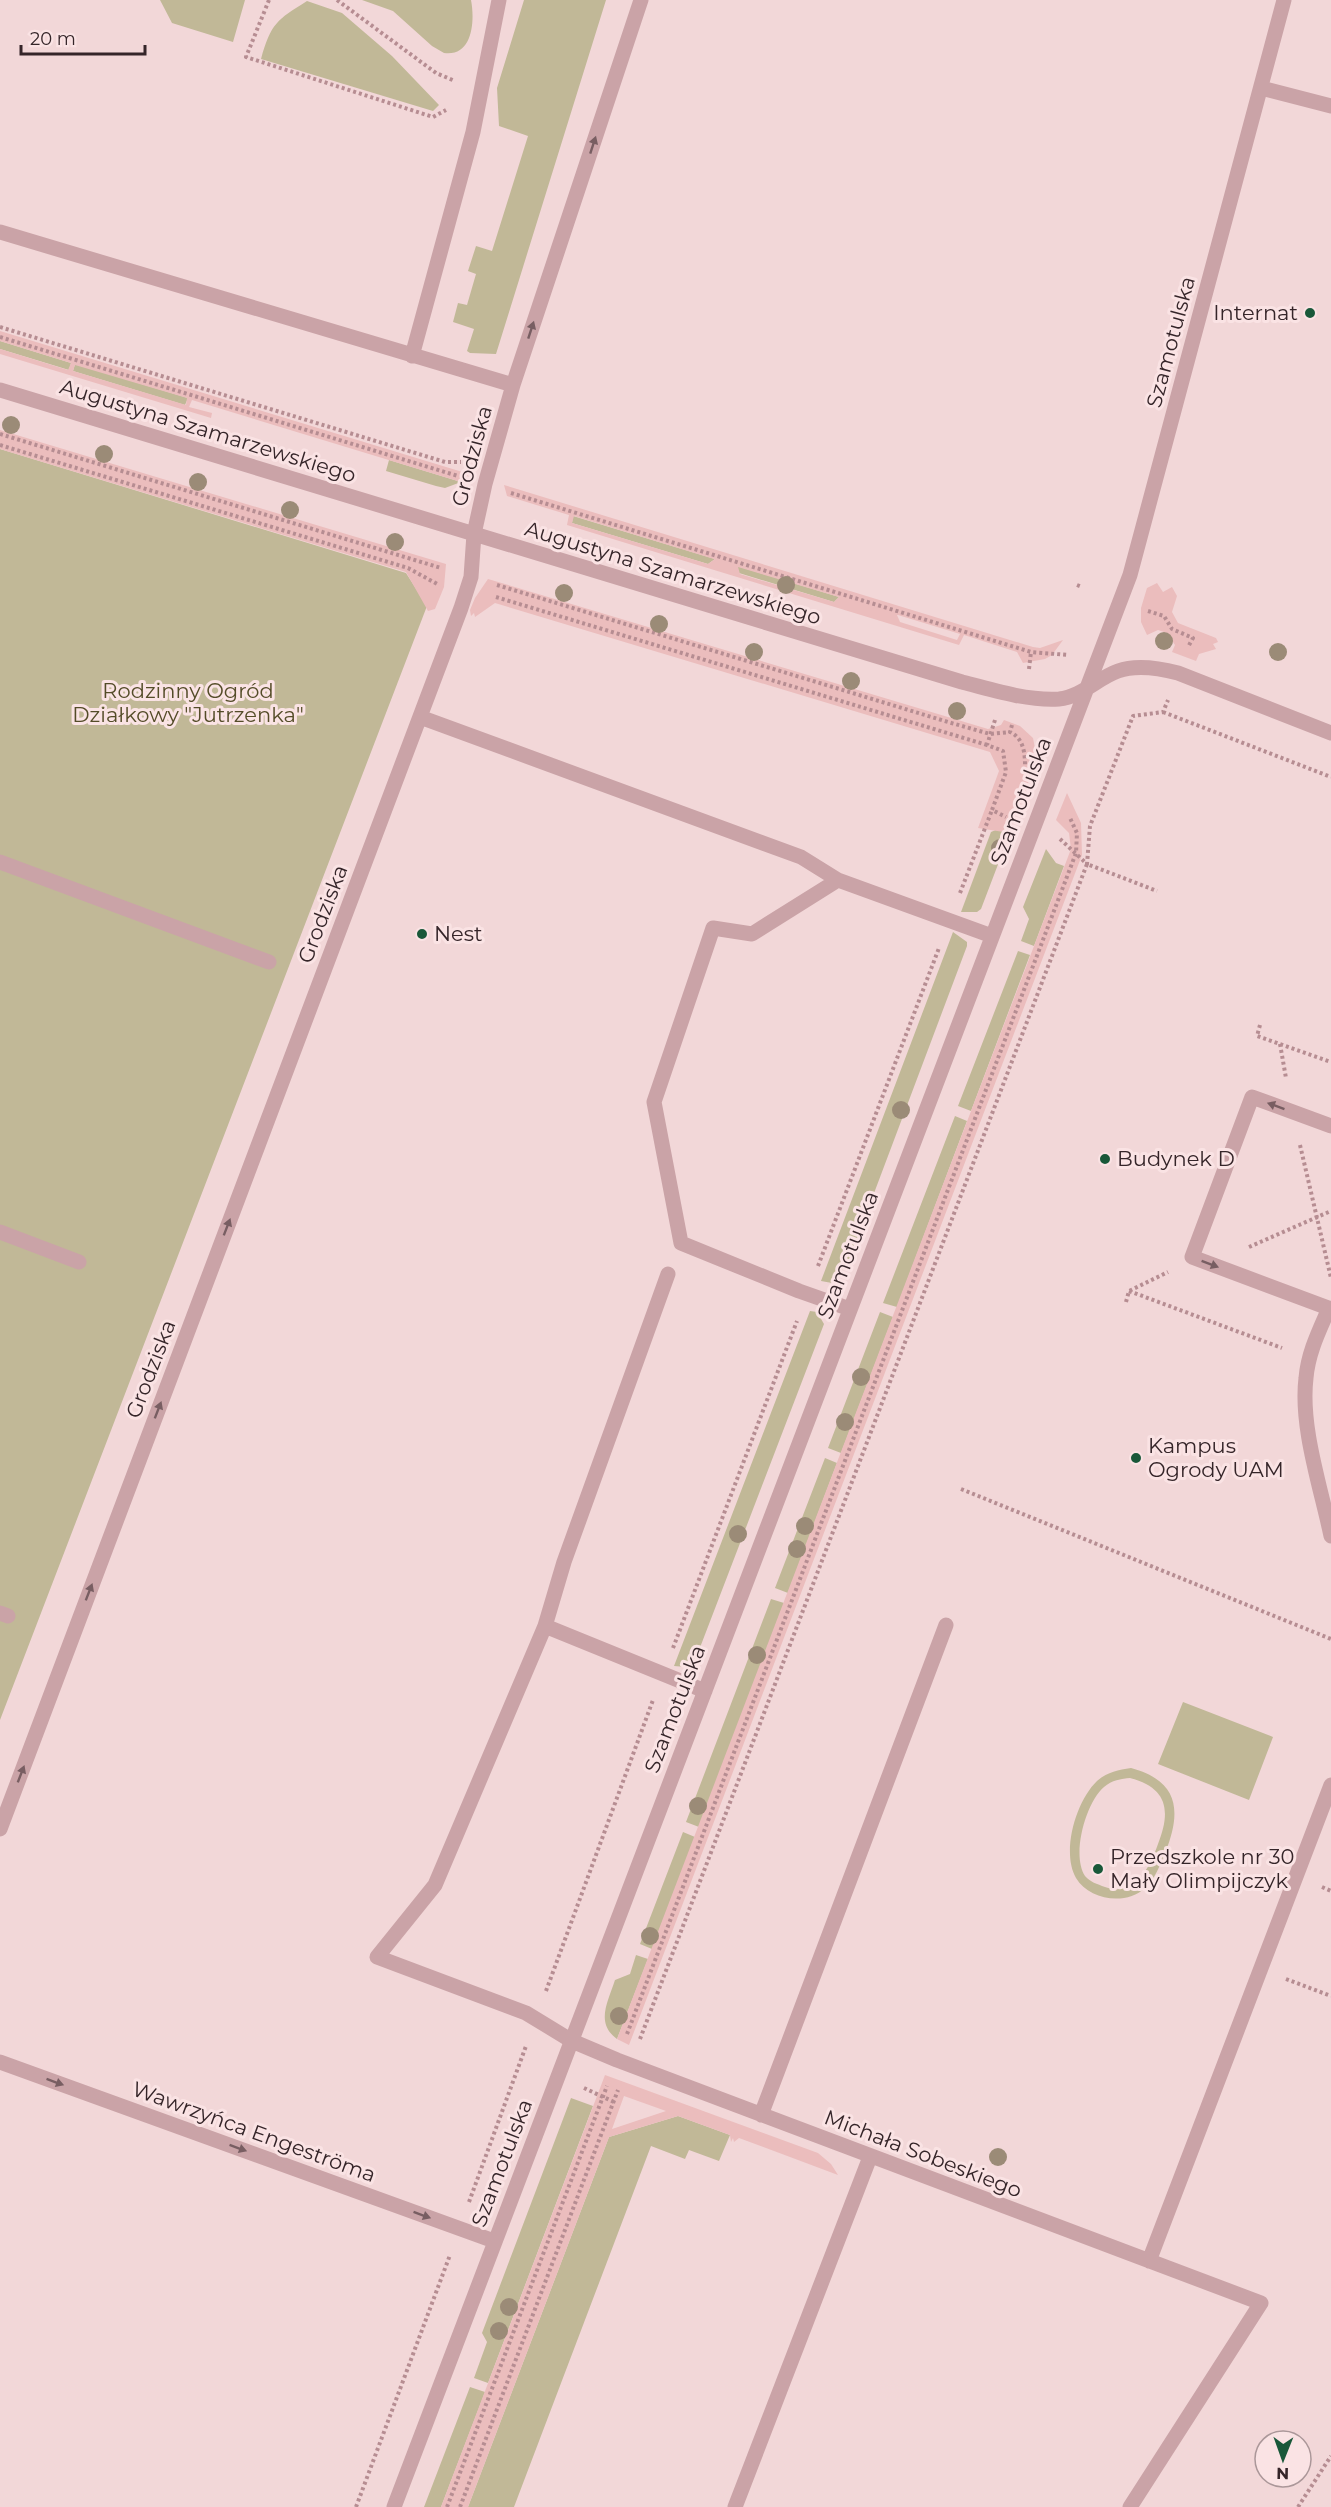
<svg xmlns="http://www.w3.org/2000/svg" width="1331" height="2507" viewBox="0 0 1331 2507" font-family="Montserrat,sans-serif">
	<rect width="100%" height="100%" fill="#f2d7d8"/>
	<path fill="#c1b897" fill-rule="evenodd" d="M 160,0 L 245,0 L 233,42 L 172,23 Z
		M 362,0 L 471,0 C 475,20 473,57 444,53 L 432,46 L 393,11 Z
		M 524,0 L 606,0 L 496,354 L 470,353 L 467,351 L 474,329 L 453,322 L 458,303 L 467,305 L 476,274 L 468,271 L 476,246 L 492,251 L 528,136 L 499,126 L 497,88 Z
		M 307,1 L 342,13 L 392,56 L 439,105 L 433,111 L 261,59 C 271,23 277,20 307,1 Z
		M 0,341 L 71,363 L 69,370 L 0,349 Z
		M 75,364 L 188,398 L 185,405 L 73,371 Z
		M 0,449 L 406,573 L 427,606 L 0,1720 Z
		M 389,460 L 461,482 L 445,488 L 436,486 L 386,471 Z
		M 573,516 L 715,559 L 708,564 L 572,523 Z
		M 737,566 L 839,597 L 834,602 L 739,573 Z
		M 998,829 L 1010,833 L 981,909 L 977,912 L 961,912 L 991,832 Z
		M 1046,849 L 1056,863 L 1064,866 L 1034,946 L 1021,941 L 1029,919 L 1023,907 Z
		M 953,932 L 967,942 L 967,946 L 847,1265 L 832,1283 L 821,1281 Z
		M 1018,951 L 1030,955 L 971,1111 L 958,1106 Z
		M 955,1116 L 967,1121 L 897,1307 L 883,1303 Z
		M 810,1311 L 817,1312 L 824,1324 L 696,1658 L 686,1667 L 674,1666 Z
		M 880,1312 L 893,1317 L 841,1453 L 828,1448 Z
		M 825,1458 L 837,1463 L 788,1593 L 775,1588 Z
		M 771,1599 L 784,1603 L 699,1827 L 686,1822 Z
		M 1183,1702 L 1273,1737 L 1249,1800 L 1158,1764 Z
		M 1131,1768 C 1179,1781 1182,1811 1165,1853 C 1160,1865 1155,1879 1145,1888 C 1126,1906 1089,1900 1076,1878 C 1061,1852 1076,1801 1097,1781 C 1107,1772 1118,1770 1131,1768 ZM 1130,1778 C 1168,1788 1171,1811 1158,1844 C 1150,1867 1135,1898 1105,1887 C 1097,1884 1090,1882 1085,1876 C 1071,1855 1086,1802 1104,1787 C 1112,1780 1121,1779 1130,1778 Z
		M 683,1832 L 695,1837 L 652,1949 L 640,1944 Z
		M 636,1955 L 648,1959 L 617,2039 C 595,2023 608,2002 615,1980 L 630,1974 Z
		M 571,2098 L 593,2106 L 488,2383 L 474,2378 L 487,2342 L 482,2333 Z
		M 678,2116 L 730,2135 L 719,2161 L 689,2150 L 685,2159 L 651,2146 L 514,2507 L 468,2507 L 609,2137 Z
		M 470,2387 L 485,2392 L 441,2507 L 424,2507 Z"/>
	<path fill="#ebbdbd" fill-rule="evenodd" d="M 0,331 L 469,474 L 461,482 L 192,400 L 189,407 L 212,413 L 211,418 L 0,354 L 0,349 L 68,370 L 71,363 L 0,341 ZM 75,365 L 187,398 L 186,405 L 73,371 Z
		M 0,430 L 446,564 L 444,587 L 435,609 L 428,611 L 406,572 L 0,449 Z
		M 504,485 L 1033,647 L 1040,648 L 1063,640 L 1052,655 L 1045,659 L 1023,663 L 1017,652 L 964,635 L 959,645 L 567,525 L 569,515 L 507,496 ZM 574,516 L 714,559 L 715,559 L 708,564 L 572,523 ZM 738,567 L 839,597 L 834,602 L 740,574 ZM 897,615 L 898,615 L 960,634 L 957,640 L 900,622 Z
		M 488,579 L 988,729 L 1001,725 L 1004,720 L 1020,726 L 1033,738 L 1037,759 L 1010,833 L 978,828 L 999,771 L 990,752 L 495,603 L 475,617 L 474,613 L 471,616 L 470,610 L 475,598 Z
		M 1157,583 L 1163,592 L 1172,587 L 1177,596 L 1172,612 L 1178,623 L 1216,638 L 1218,642 L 1213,644 L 1216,649 L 1199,654 L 1196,661 L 1172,652 L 1175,645 L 1167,633 L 1158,630 L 1147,635 L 1141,622 L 1141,608 L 1147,588 Z
		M 1067,793 L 1081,823 L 1082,855 L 629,2045 L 617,2039 L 1071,849 L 1069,833 L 1056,820 Z
		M 605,2075 L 818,2153 L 831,2164 L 838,2175 L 739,2138 L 734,2142 L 733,2138 L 731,2142 L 730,2135 L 678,2116 L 609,2137 L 468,2507 L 441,2507 ZM 624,2096 L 666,2111 L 612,2129 Z"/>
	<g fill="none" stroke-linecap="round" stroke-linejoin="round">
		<path stroke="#b68d92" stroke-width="4" stroke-dasharray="3 3" stroke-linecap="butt" d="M 269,0 L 246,57 L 433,117 L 446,110
			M 337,0 L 436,73 L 455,81
			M 0,327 L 445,462 L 461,462
			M 0,337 L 458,476
			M 0,434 L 441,568
			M 0,445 L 408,568 L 439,585
			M 511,493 L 1031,652 L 1068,655
			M 497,585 L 948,722 L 990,734 L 1010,732
			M 1077,585 L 1082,587
			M 496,597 L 987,745
			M 1148,611 L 1164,616 L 1172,629 L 1193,638 L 1188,647
			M 1029,669 L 1031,652
			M 1163,712 L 1331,777
			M 995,720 L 987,745 L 1003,751 L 1006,772 L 992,810 L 1006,817
			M 1012,725 L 1010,732 C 1023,738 1025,752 1025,765
			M 1060,839 L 1087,864 L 1090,826 L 1133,716 L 1163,712 L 1168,700
			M 960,893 L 992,810
			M 1260,1025 L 1257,1036 L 1331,1062
			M 1280,1044 L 1286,1078
			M 1300,1145 L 1331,1278
			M 1249,1247 L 1331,1211
			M 818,1266 L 939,948
			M 1129,1291 L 1282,1348
			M 1126,1302 L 1129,1291 L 1168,1272
			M 961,1489 L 1331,1639
			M 673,1648 L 797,1321
			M 1322,1887 L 1331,1891
			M 1286,1979 L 1331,1996
			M 546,1991 L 653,1700
			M 627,2034 L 1076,853 L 1077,833 L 1070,818
			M 640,2039 L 1087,864 L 1157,891
			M 584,2088 L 614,2102
			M 469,2202 L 526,2046
			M 356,2507 L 450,2255
			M 447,2507 L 607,2086
			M 460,2507 L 618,2090
			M 1298,2507 L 1331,2456"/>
		<path stroke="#caa3a7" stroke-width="15" d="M 1261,88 L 1331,106
			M 0,232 L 513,385
			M 412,356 L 473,132 L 499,0
			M 0,390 L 962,682 C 992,690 1028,701 1059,699 C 1081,697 1098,678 1118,671 C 1137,664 1159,668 1178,673 L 1331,733
			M 420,717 L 801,857 L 838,880
			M 0,862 L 269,962
			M 1331,1126 L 1252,1097 L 1192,1257 L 1331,1309
			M 0,1232 L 79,1262
			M 1329,1308 C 1319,1331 1308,1353 1306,1378 C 1300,1427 1321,1488 1331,1536
			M 850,1309 L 799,1291 L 681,1243 L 654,1102 L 713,928 L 752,934 L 838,880 L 992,936
			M 0,1613 L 8,1616
			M 545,1626 L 564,1562 L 668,1274
			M 705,1691 L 545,1626 L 435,1885 L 377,1957 L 526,2013 L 572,2041 L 617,2060 L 1261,2303 L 1130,2507
			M 0,1829 L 461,608 L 471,577 L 474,534 L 485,484 L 513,385 L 641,0
			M 0,2062 L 494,2241
			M 761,2115 L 946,1625
			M 1149,2261 L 1331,1785
			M 394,2507 L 1130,575 L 1284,0
			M 735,2507 L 870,2157"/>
	</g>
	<g fill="#9b8b77">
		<circle cx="11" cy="425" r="9"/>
		<circle cx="104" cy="454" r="9"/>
		<circle cx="198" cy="482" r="9"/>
		<circle cx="290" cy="510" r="9"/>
		<circle cx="395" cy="542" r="9"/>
		<circle cx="786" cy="585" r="9"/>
		<circle cx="564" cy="593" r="9"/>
		<circle cx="659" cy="624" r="9"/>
		<circle cx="1164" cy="641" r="9"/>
		<circle cx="754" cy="652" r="9"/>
		<circle cx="1278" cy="652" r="9"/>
		<circle cx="851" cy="681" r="9"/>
		<circle cx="957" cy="711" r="9"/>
		<circle cx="1000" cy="848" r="9"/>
		<circle cx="901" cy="1110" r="9"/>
		<circle cx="861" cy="1377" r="9"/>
		<circle cx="845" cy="1422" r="9"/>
		<circle cx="805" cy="1526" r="9"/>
		<circle cx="738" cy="1534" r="9"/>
		<circle cx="797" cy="1549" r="9"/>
		<circle cx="757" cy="1655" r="9"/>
		<circle cx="698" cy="1806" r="9"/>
		<circle cx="650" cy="1936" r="9"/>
		<circle cx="619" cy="2016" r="9"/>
		<circle cx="998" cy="2157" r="9"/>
		<circle cx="509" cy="2307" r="9"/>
		<circle cx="499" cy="2331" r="9"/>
	</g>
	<defs><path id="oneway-solid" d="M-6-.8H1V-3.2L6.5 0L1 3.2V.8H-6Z" transform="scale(1.5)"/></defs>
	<g fill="#785e62">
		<use href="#oneway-solid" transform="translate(593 145) rotate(-72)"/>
		<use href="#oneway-solid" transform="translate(531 330) rotate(-72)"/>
		<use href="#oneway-solid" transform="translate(1276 1106) rotate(-160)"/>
		<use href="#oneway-solid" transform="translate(227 1227) rotate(-69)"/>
		<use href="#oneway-solid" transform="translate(1210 1264) rotate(21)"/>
		<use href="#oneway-solid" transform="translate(158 1410) rotate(-69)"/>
		<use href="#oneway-solid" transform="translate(89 1592) rotate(-69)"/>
		<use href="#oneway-solid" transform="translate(21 1774) rotate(-69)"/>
		<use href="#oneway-solid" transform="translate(55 2082) rotate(20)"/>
		<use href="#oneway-solid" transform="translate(238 2148) rotate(20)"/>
		<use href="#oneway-solid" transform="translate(422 2215) rotate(20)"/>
	</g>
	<g fill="#195839" stroke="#fae3e4" stroke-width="2">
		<circle cx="1310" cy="313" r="6"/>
		<circle cx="422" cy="934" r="6"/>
		<circle cx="1105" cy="1159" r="6"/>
		<circle cx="1136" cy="1458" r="6"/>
		<circle cx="1098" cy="1869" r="6"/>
	</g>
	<g text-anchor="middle" stroke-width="6" stroke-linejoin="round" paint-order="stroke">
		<g font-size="21" fill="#352529" stroke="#fae3e4" text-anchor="start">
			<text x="1298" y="320" text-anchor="end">Internat</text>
			<text x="434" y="941">Nest</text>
			<text x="1117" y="1166">Budynek D</text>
			<text x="1148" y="1453">Kampus<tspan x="1148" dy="24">Ogrody UAM</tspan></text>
			<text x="1110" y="1864">Przedszkole nr 30<tspan x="1110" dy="24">Mały Olimpijczyk</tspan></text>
		</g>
		<g font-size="21" fill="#352529" stroke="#fae3e4">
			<text transform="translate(1171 342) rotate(-75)" y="7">Szamotulska</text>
			<text transform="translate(208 431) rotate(17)" y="7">Augustyna Szamarzewskiego</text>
			<text transform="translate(472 456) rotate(-75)" y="7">Grodziska</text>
			<text transform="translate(673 573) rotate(17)" y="7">Augustyna Szamarzewskiego</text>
			<text transform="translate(1021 801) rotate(-69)" y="7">Szamotulska</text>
			<text transform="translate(323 914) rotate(-69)" y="7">Grodziska</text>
			<text transform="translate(848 1255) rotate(-69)" y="7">Szamotulska</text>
			<text transform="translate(151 1369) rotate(-69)" y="7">Grodziska</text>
			<text transform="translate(675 1709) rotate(-69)" y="7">Szamotulska</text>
			<text transform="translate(254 2132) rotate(20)" y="7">Wawrzyńca Engeströma</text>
			<text transform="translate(923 2154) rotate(21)" y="7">Michała Sobeskiego</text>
			<text transform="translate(502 2163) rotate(-69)" y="7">Szamotulska</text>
		</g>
		<g font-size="21" fill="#544c28" stroke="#fae3e4">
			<text x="188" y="698">Rodzinny Ogród<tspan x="188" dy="24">Działkowy "Jutrzenka"</tspan></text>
		</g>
	</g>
	<g transform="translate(1283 2459) rotate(181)"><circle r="28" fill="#fae3e4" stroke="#ab9799" stroke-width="1.5"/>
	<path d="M0-4.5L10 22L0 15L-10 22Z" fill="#195839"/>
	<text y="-9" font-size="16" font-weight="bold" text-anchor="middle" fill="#352529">N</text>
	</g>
	<path d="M21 45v9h124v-9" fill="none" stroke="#352529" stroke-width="3"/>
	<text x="30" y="45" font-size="18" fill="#352529" stroke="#fae3e4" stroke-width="4.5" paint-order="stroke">20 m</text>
</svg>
